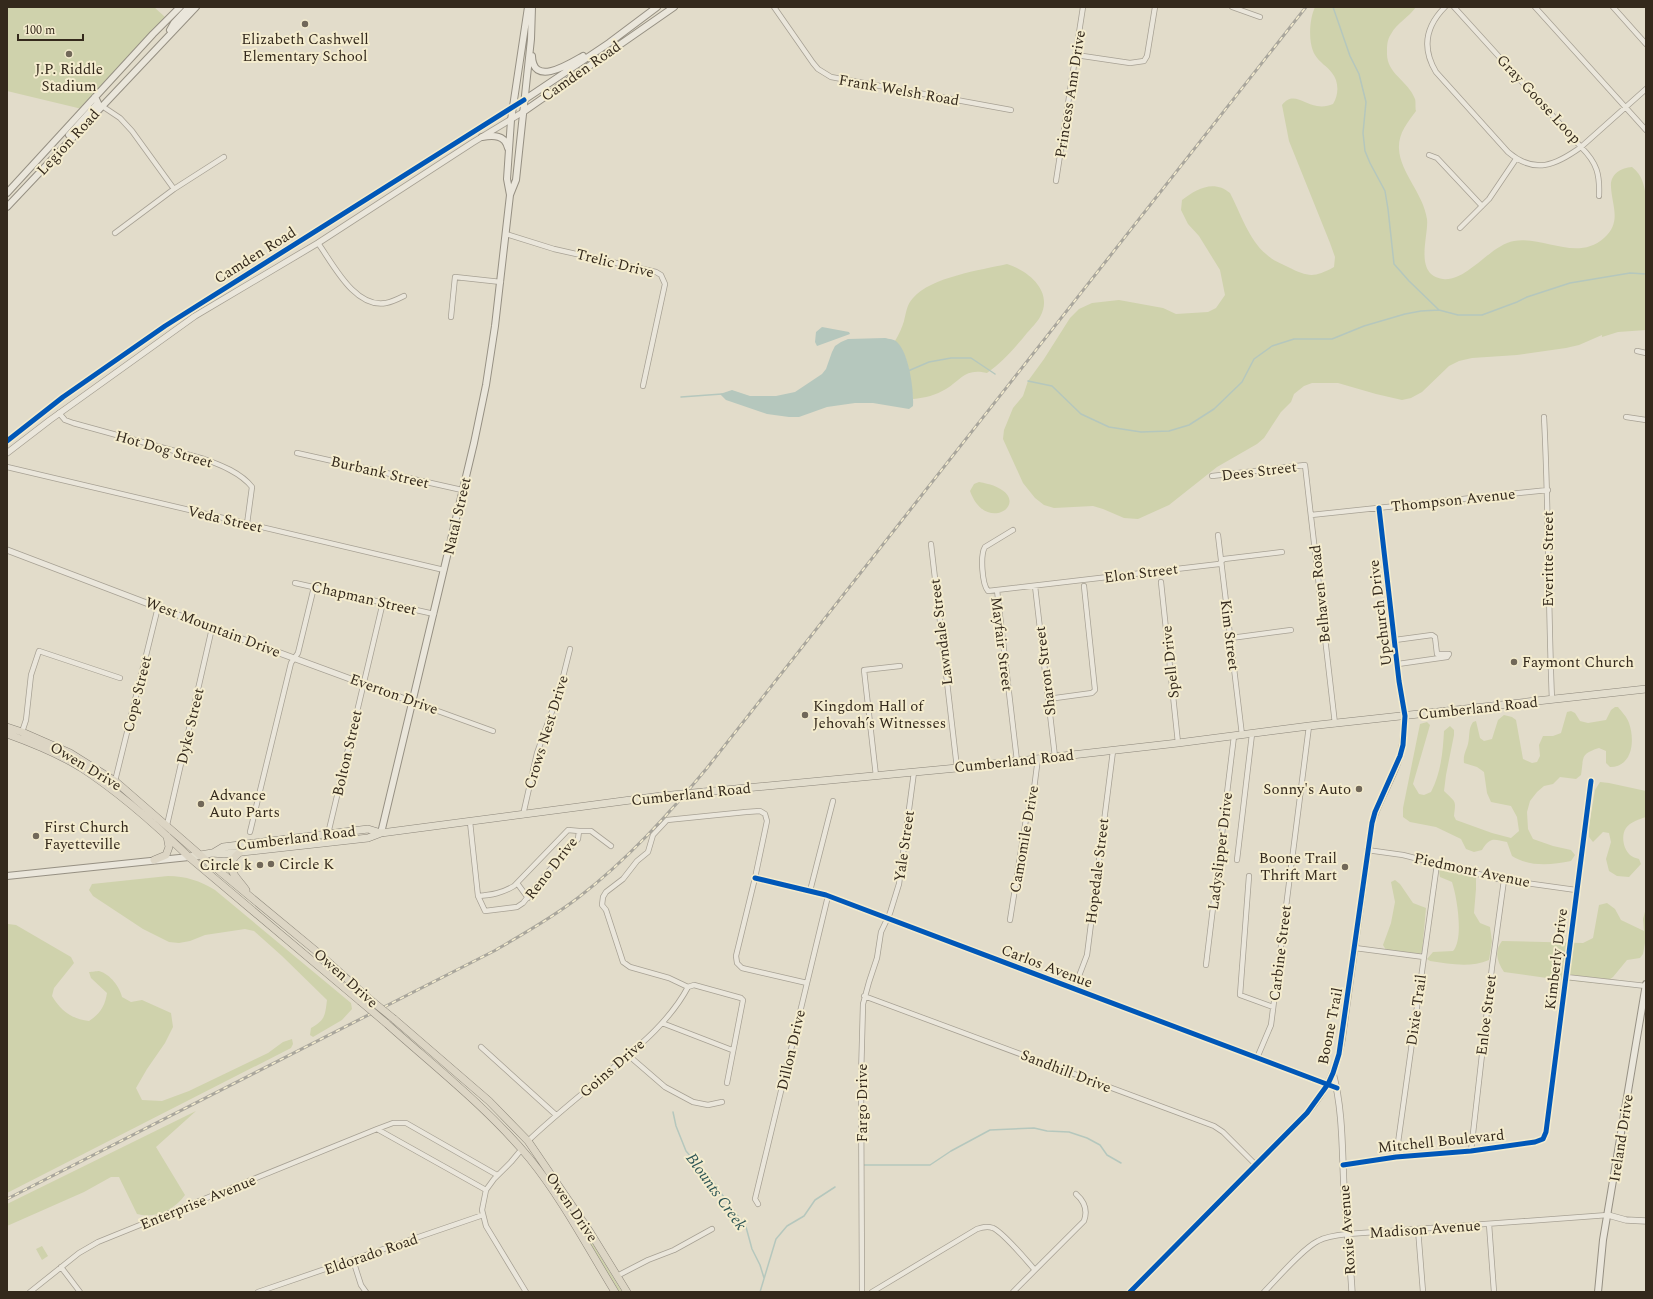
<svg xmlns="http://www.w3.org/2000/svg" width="1653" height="1299" viewBox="0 0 1653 1299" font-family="Spectral,serif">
	<rect width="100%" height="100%" fill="#e2dcca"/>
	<path fill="#cfd2ac" d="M 7,7 L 154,7 L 165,17 L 82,109 L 7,91 Z
		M 1315,7 L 1416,7 C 1409,17 1397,23 1391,34 C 1387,40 1387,46 1387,52 C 1386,74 1408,80 1415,99 C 1416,102 1415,108 1416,111 C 1407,123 1398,134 1399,149 C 1400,172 1423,193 1427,219 C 1429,236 1413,275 1443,279 C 1467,282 1490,245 1514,241 C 1544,236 1577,262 1604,238 C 1622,222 1612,206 1611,187 C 1610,174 1621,168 1632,167 C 1643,176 1643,183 1646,195 L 1646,330 L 1618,332 L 1602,337 L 1602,335 L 1579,345 L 1566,348 L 1517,355 L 1472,358 L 1459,361 L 1449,366 L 1422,392 L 1411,398 L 1402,400 L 1376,394 L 1338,383 L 1312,383 L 1304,386 L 1294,394 L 1291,402 L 1281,412 L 1264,438 L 1257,444 L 1217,467 L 1169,505 L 1138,519 L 1124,518 L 1103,509 L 1093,506 L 1054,508 L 1044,505 L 1035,498 L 1023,483 L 1003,439 L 1004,430 L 1013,408 L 1023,396 L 1028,381 L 1044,359 L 1070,318 L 1079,309 L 1092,303 L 1119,300 L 1163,308 L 1176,314 L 1208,312 L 1216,308 L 1225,295 L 1220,270 L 1199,236 L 1188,224 L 1181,210 L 1182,200 C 1196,189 1214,179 1230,193 C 1240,212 1249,240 1266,254 C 1272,260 1280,263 1288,267 C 1308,277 1314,278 1334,267 L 1335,257 L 1330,243 L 1289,141 L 1282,105 C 1293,91 1303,104 1317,106 C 1323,107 1328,106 1333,104 C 1339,95 1339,81 1332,73 C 1327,66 1320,63 1315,55 C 1308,43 1309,20 1315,7 Z
		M 1007,264 C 1029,271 1054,292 1040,317 C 1036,324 1028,331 1023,338 C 1011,352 1001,363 987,373 C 965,368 962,379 946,389 C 936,395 925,398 913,399 C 910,379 910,356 895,341 C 899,334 902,328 904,321 C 906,313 907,304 913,298 C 931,277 981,270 1007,264 Z
		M 979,482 C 1044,493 988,541 970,491 L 974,484 Z
		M 1615,707 L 1618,707 C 1622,712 1627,717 1629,723 C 1635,740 1633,767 1610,767 L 1606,763 L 1606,751 L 1599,748 C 1580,754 1584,757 1581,775 L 1576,779 L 1560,777 L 1553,784 L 1544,786 L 1537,792 L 1530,801 L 1527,812 L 1528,829 L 1533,839 L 1553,846 L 1571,850 L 1575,855 L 1571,861 C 1551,865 1530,867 1512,856 L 1507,842 C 1493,839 1490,837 1482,850 L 1474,852 L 1466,849 L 1461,839 L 1436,827 L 1410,822 L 1403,817 L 1403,808 L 1420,724 L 1427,722 L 1430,725 L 1413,784 L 1419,794 L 1424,795 L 1431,792 C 1441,773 1443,751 1444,731 L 1450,726 L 1454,730 L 1454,735 L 1446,775 L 1444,791 C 1456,803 1456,799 1454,816 L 1456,820 L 1492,833 L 1511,838 L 1519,831 L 1517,817 L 1511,806 L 1491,802 L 1487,793 L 1484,772 L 1477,767 L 1464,763 C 1463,755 1466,751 1468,744 C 1470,736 1468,729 1473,722 L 1476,721 L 1480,738 L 1484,741 L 1492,739 L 1498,720 L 1504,715 L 1512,717 L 1516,720 L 1523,759 L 1532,763 L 1537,762 L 1540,756 L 1539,745 L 1543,736 L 1553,736 L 1561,733 L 1567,712 L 1571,711 L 1575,713 L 1580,721 L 1588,723 L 1606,720 L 1611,710 Z
		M 1600,782 L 1609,783 L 1646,791 L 1646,817 C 1640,819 1630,822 1626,828 C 1621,835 1623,849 1630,855 C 1632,857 1636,858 1639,859 L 1641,864 L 1629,877 L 1617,876 L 1609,871 L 1606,859 L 1611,842 L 1609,833 L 1603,832 L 1593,842 L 1589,837 L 1589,826 L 1595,790 Z
		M 1442,868 L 1468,874 L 1476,877 L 1476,889 L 1474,913 L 1480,923 L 1490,927 L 1492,941 L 1489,960 C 1470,968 1450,964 1430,961 L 1427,959 L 1433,952 L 1453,951 C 1464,939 1457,897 1452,882 L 1440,877 L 1439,871 Z
		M 168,876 C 186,876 200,881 215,890 L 351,1003 L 352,1009 L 342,1020 L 313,1037 L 310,1035 L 311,1028 C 325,1020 325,1016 327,1000 L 282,956 L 254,931 L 245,929 L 205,935 L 190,941 L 179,943 L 169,942 L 143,929 L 93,896 L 89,890 L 92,884 Z
		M 1395,880 L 1400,884 L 1413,903 L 1426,908 L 1422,952 L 1419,955 L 1386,950 L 1383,945 L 1391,923 L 1395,902 L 1391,882 Z
		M 1607,903 L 1615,909 L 1621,920 L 1644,931 L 1643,919 L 1646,908 L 1646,944 L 1645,943 L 1643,954 L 1640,958 L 1627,960 L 1613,977 L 1604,984 L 1554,979 L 1504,972 C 1497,962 1494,951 1502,941 L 1583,943 L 1593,938 L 1599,905 Z
		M 8,924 L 16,925 L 71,957 L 74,963 L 54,988 L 52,996 C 61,1011 72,1019 89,1021 C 100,1014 105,1006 107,993 L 91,978 L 89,972 C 92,972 97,971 99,971 C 110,974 120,987 122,997 L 131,1002 L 142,1000 L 171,1013 L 173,1027 L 165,1043 L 147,1069 L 136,1088 L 142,1100 L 162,1101 L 189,1091 L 268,1053 L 283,1042 L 292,1039 L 293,1044 L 291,1048 L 7,1193 L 7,925 Z
		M 196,1111 L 156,1147 L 185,1195 C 175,1210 154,1219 137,1214 L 119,1177 L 111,1177 L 84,1192 L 7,1226 L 7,1204 Z
		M 571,1208 L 622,1292 L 618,1292 L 568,1210 Z
		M 42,1246 L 48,1256 L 42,1260 L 36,1249 Z"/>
	<path fill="#b5c7bd" d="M 822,327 L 849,332 L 850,334 L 817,346 L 815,342 L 816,332 Z
		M 885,338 C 889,339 894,339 897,342 C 909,353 914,390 913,406 L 909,409 L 873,403 L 855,403 L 827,407 L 799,417 L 789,417 L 767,414 L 726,400 L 720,394 L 732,390 L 750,396 L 776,396 L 795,392 L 822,374 L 826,369 L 832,352 L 835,346 L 841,342 L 848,339 Z"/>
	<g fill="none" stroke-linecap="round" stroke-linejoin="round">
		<path stroke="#b5c7bd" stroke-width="1.5" d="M 1333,7 L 1350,56 L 1359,74 L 1366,102 L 1363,133 L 1365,151 L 1370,163 L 1385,191 L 1388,209 L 1394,264 L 1409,281 L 1439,310 L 1458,315 L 1482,315 L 1517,302 L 1527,297 L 1570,283 L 1630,273 L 1646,274
			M 908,371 L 929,362 L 951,358 L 971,358 L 995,374
			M 1028,381 L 1052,386 L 1081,414 L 1109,427 L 1141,432 L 1169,431 L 1189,425 L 1214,409 L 1242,382 L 1254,359 L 1272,346 L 1294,339 L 1332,339 L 1364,326 L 1405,314 L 1421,311 L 1439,310
			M 681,397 L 722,394
			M 673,1112 L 676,1126 L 686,1151 L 698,1165 L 710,1177 L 718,1189 L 746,1227 L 752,1249 L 760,1265 L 764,1278
			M 864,1165 L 930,1165 L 951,1151 L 990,1130 L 1034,1128 L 1047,1131 L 1069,1132 L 1087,1138 L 1100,1145 L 1107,1155 L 1121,1163
			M 760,1292 L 776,1239 L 787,1226 L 804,1216 L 815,1200 L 835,1187"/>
		<g stroke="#a7a194" stroke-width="6">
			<path id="minor" d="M 774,7 L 813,63 L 818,69 L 831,77 L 1011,110
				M 1232,7 L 1260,17
				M 1445,7 C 1426,26 1421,47 1436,72 L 1508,152 C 1535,175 1556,165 1581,147 C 1597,163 1600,174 1599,196
				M 1454,7 L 1581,147 L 1646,89
				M 1535,7 L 1646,130
				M 1613,7 L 1646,44
				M 1076,55 L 1130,63 L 1144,61 L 1147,56 L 1155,7
				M 102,106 L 120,118 L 132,131 L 174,189
				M 1429,155 L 1437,158 L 1482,206
				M 1056,181 L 1083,7
				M 1460,228 L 1489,199 L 1516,159
				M 115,233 L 174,189 L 224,157
				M 506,234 L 554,249 L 656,272 L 661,275 L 665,284 L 643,386
				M 318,243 C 333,264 355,309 386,303 C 392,302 398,299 404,296
				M 451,317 L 455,277 L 501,282
				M 1637,351 L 1646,353
				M 59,413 L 65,420 L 73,423 L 204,459 C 221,465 241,473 252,487 L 247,524
				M 1544,417 C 1549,511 1548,606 1552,700
				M 1626,417 L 1646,420
				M 297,453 L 462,490
				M 7,467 L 444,570
				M 1212,476 L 1305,465 L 1335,724
				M 1379,508 L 1399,681 L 1405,716
				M 1311,515 L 1548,490
				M 1013,530 L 985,547 C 980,555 982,584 988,591 L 1219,564 L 1224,559 L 1282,552
				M 1218,535 L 1242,735
				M 931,544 L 957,768
				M 1161,582 L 1178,743
				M 295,583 L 434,614
				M 1035,586 L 1055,757
				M 997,590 L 1017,761
				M 1231,638 L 1291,630
				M 1395,640 L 1432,635 L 1435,637 L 1437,654 L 1449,654 L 1447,657 L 1398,664
				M 1048,699 L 1092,693 L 1095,690 L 1084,586
				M 413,702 L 493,731
				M 22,732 L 26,720 L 31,675 L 39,651 L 120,678
				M 876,776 L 864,670 L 900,666
				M 115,781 L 158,607
				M 523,815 L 537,753 L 560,689 L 570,649
				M 470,822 L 478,896 L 485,911 L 517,907 L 523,903 L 546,874 L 578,839 L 579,831 L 568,830 L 514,886 C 502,893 492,895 478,896
				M 167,825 L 212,628
				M 579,831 L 591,831 L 611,846
				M 250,832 L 291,663 L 298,653 L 314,587
				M 328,834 L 383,602
				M 1367,850 L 1403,855 L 1498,879 L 1576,890
				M 1237,860 L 1252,734
				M 1249,876 L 1240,995 L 1273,1007
				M 755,878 L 826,895 L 1337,1088
				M 517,883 L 528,898
				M 810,891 L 833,801
				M 1010,920 L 1026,819 L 1034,789 L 1038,758
				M 1355,948 L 1424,957
				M 1206,965 L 1234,736
				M 1566,977 L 1646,986
				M 688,987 L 669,978 L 630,967 L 623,962 L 606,910 L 602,905 L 603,897 L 606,892 L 623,879 L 637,861 L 648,852 L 653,835 L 667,820 L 746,812 L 760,811 L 765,814 L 767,821 L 755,878 L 736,956 L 737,963 L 742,968 L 807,983
				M 688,987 L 694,985 L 741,998 L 743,1000 L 727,1083
				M 1074,989 L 1087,955 L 1113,751
				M 864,996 L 1214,1126 L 1223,1132 L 1256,1165
				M 662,1023 L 732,1050
				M 481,1047 L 556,1115
				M 628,1055 L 665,1087 L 693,1102 L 708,1105 L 722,1102
				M 1257,1058 L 1271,1025 L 1309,726
				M 377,1129 L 393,1123 L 406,1123 L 497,1175
				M 528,1141 C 555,1115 585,1092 614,1067 C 642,1044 671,1019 688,987
				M 521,1150 L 511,1162 L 494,1179 L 486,1190 L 482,1210 L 486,1226 L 526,1292
				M 1471,1151 L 1492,967 L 1504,880
				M 1396,1157 L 1437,864
				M 1343,1165 L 1396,1157 L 1471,1151 L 1535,1142 L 1543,1139 L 1546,1132 L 1591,781
				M 758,1204 L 755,1199 L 828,896
				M 1489,1224 L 1494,1292
				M 1418,1229 L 1423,1292
				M 353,1260 L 361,1285 L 366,1292
				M 61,1267 L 80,1292
				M 617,1276 L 648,1260 L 674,1250 L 712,1229
				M 30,1292 L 79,1253 L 98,1242 L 377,1129 L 486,1190
				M 258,1292 L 483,1215
				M 862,1292 L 861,1077 L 863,1004 L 869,982 L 877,958 L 881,932 L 890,913 L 899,884 L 914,772
				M 872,1292 L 977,1229 C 983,1227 987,1226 993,1228 C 1004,1233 1026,1260 1035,1270
				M 1013,1292 L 1084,1221 C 1088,1210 1084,1201 1076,1194
				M 1264,1292 C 1278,1278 1302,1249 1318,1241 C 1327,1236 1338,1235 1348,1234 L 1608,1215"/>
		</g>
		<g stroke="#a7a194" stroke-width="7">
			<path id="tertiary" d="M 7,441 L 63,397 L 165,326 L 524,100
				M 7,453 L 50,420 L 195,316 L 318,243 L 472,143 L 523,112
				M 7,550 L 212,628 L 413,702
				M 1333,1073 C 1343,1110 1342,1150 1344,1188 C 1346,1223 1350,1257 1352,1292
				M 1608,1215 L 1626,1220 L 1646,1221
				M 1130,1292 L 1307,1113 C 1326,1091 1337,1069 1342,1040 L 1372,823 C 1379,800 1393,779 1400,756 C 1404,743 1404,730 1405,716"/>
		</g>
		<g stroke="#969083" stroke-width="8">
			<path id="secondary" d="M 170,30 L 174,23 L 189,7
				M 532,56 C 533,87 569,64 583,56
				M 524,100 L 609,43 L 657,7
				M 523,112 L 674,7
				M 69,135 L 98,103 L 95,97
				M 482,137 C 494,135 505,135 508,148
				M 7,193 L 153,34 L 180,7
				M 510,195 L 516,180 L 531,39 L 532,7
				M 7,207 L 196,7
				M 381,833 L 474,443 L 486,385 L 495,326 L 510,195 L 507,179 L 511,120 L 528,7
				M 7,876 L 189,857
				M 1598,1292 L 1603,1240 L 1646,984"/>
		</g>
		<g stroke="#8c867a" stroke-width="8">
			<path id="primary" d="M 703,792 L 957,768 L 1178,743 L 1309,726 L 1646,689
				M 213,853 L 223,847 L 368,829 L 381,833
				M 189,857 L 212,853 L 224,854 L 368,838 L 381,833 L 661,796"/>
		</g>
		<g stroke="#8c867a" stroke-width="8">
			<path id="trunk" d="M 7,727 L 22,732 L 70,753 L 115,781 L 200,855 L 316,951 L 367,997
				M 7,734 C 32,743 57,753 80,767 C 119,792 155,824 189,857 L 360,1001
				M 239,853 C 222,867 236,876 246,890
				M 154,860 L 166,855 L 169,847 L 167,836
				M 394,1019 L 489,1101 L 528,1141 L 590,1232 L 627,1292
				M 386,1023 C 435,1067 488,1108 530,1159 C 563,1200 588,1248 615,1292"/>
		</g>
		<use href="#minor" stroke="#eae6db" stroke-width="4.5"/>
		<use href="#tertiary" stroke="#eae6db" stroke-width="5.5"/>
		<use href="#secondary" stroke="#eae6db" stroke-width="6"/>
		<use href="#primary" stroke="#e2ddcd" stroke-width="7"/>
		<use href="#trunk" stroke="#dcd5c4" stroke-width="7"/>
		<g stroke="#a9a69c" stroke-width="3">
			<path id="rail" d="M 7,1199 L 494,951 C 523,934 552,918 579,897 C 627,860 668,815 707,768 L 1306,7"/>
		</g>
		<use href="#rail" stroke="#f4ecce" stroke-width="1.5" stroke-dasharray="4.5" stroke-linecap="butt"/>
		<g stroke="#8c867a" stroke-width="8" stroke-linecap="butt">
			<path id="primary-bridge" d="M 661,796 L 703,792"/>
		</g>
		<g stroke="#8c867a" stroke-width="8" stroke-linecap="butt">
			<path id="trunk-bridge" d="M 367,997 L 394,1019
				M 360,1001 L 386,1023"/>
		</g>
		<use href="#primary-bridge" stroke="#e2ddcd" stroke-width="7"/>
		<use href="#trunk-bridge" stroke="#dcd5c4" stroke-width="7"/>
		<g stroke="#f4ecce" stroke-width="8">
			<path id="cycleway" d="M 7,441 L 63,397 L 165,326 L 524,100
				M 755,878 L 826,895 L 1337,1088
				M 1343,1165 L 1396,1157 L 1471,1151 L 1535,1142 L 1543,1139 L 1546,1132 L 1591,781
				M 1130,1292 L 1307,1113 L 1328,1084 L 1333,1073 L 1339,1054 L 1372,823 L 1375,812 L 1400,756 L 1403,745 L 1405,716 L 1399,681 L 1379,508"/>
		</g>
		<use href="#cycleway" stroke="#0057b8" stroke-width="5"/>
	</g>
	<g fill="#716859" stroke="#f4ecce" stroke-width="1.5">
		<circle cx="305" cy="24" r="4"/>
		<circle cx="69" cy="54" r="4"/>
		<circle cx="1514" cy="662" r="4"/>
		<circle cx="805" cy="715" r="4"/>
		<circle cx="1359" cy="789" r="4"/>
		<circle cx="201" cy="804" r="4"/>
		<circle cx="36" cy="836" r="4"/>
		<circle cx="271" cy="864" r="4"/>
		<circle cx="260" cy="865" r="4"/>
		<circle cx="1345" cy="867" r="4"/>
	</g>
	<g text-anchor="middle" stroke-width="4" stroke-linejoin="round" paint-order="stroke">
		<g font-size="15" fill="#34291c" stroke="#f4ecce" text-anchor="start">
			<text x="305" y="44" text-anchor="middle">Elizabeth Cashwell<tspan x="305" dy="17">Elementary School</tspan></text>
			<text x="69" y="74" text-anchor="middle">J.P. Riddle<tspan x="69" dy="17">Stadium</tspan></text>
			<text x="1522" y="667">Faymont Church</text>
			<text x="813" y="711">Kingdom Hall of<tspan x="813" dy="17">Jehovah’s Witnesses</tspan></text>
			<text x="1351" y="794" text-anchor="end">Sonny's Auto</text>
			<text x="209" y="800">Advance<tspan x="209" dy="17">Auto Parts</tspan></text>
			<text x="44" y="832">First Church<tspan x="44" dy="17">Fayetteville</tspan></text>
			<text x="1337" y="863" text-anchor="end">Boone Trail<tspan x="1337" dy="17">Thrift Mart</tspan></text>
			<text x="279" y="869">Circle K</text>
			<text x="252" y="870" text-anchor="end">Circle k</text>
		</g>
		<g font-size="15" fill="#34291c" stroke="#f4ecce">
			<text transform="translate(581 71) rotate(-35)" y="5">Camden Road</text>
			<text transform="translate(899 90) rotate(10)" y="5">Frank Welsh Road</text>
			<text transform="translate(1070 94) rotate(-81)" y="5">Princess Ann Drive</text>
			<text transform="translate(1539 99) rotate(47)" y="5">Gray Goose Loop</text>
			<text transform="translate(68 142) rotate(-47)" y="5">Legion Road</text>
			<text transform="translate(255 255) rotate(-32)" y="5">Camden Road</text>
			<text transform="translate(615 263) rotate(14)" y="5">Trelic Drive</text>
			<text transform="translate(164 449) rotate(16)" y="5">Hot Dog Street</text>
			<text transform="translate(1259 471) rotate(-7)" y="5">Dees Street</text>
			<text transform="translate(380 472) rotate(13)" y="5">Burbank Street</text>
			<text transform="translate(1453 500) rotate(-6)" y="5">Thompson Avenue</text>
			<text transform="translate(457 516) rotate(-77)" y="5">Natal Street</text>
			<text transform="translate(225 519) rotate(13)" y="5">Veda Street</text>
			<text transform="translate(1548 559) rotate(-90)" y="5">Everitte Street</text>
			<text transform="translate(1141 573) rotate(-7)" y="5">Elon Street</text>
			<text transform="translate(1320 594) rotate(-96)" y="5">Belhaven Road</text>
			<text transform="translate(364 598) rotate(13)" y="5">Chapman Street</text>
			<text transform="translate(1380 613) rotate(-97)" y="5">Upchurch Drive</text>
			<text transform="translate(213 627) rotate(21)" y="5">West Mountain Drive</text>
			<text transform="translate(941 632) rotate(-97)" y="5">Lawndale Street</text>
			<text transform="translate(1230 635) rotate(83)" y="5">Kim Street</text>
			<text transform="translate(1002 644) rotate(83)" y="5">Mayfair Street</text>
			<text transform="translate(1170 662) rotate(-96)" y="5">Spell Drive</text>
			<text transform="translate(1045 671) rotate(-97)" y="5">Sharon Street</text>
			<text transform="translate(137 694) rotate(-76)" y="5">Cope Street</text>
			<text transform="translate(394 694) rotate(20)" y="5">Everton Drive</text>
			<text transform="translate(1478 708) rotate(-6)" y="5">Cumberland Road</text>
			<text transform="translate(190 726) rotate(-77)" y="5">Dyke Street</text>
			<text transform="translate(546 732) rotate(-73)" y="5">Crows Nest Drive</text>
			<text transform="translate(347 753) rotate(-77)" y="5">Bolton Street</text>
			<text transform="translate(1014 761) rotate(-6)" y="5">Cumberland Road</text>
			<text transform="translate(86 766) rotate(31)" y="5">Owen Drive</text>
			<text transform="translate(691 794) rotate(-6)" y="5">Cumberland Road</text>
			<text transform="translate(296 838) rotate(-7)" y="5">Cumberland Road</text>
			<text transform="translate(1024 839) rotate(-80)" y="5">Camomile Drive</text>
			<text transform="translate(904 846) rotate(-82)" y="5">Yale Street</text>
			<text transform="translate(1220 851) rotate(-83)" y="5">Ladyslipper Drive</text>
			<text transform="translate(551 868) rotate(-52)" y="5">Reno Drive</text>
			<text transform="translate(1472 870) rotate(12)" y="5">Piedmont Avenue</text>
			<text transform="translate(1097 871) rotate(-83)" y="5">Hopedale Street</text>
			<text transform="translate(1280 953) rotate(-83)" y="5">Carbine Street</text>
			<text transform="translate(1556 959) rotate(-83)" y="5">Kimberly Drive</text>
			<text transform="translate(1047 966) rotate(21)" y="5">Carlos Avenue</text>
			<text transform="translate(346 978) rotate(42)" y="5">Owen Drive</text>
			<text transform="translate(1416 1010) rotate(-82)" y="5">Dixie Trail</text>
			<text transform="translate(1486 1015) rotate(-83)" y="5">Enloe Street</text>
			<text transform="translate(1330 1026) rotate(-79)" y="5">Boone Trail</text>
			<text transform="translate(791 1050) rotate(-77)" y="5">Dillon Drive</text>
			<text transform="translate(612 1068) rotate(-41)" y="5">Goins Drive</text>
			<text transform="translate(1066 1071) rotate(21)" y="5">Sandhill Drive</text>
			<text transform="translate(862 1103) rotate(-90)" y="5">Fargo Drive</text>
			<text transform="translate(1621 1138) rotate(-81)" y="5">Ireland Drive</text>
			<text transform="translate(1441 1141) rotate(-6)" y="5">Mitchell Boulevard</text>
			<text transform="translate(198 1202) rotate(-22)" y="5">Enterprise Avenue</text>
			<text transform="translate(572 1207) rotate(56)" y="5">Owen Drive</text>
			<text transform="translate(1425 1229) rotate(-4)" y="5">Madison Avenue</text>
			<text transform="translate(1347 1230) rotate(-94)" y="5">Roxie Avenue</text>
			<text transform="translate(371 1254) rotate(-19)" y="5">Eldorado Road</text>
		</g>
		<g font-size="16" font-style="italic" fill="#2c5454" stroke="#f4ecce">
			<text transform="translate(717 1191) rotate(54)" y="6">Blounts Creek</text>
		</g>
	</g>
	<rect width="1653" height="1299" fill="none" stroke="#34291c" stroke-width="16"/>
	<path d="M18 34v6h65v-6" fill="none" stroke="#34291c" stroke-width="2"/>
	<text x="24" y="34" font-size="12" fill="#34291c" stroke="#f4ecce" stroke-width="3" paint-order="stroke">100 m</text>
</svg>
